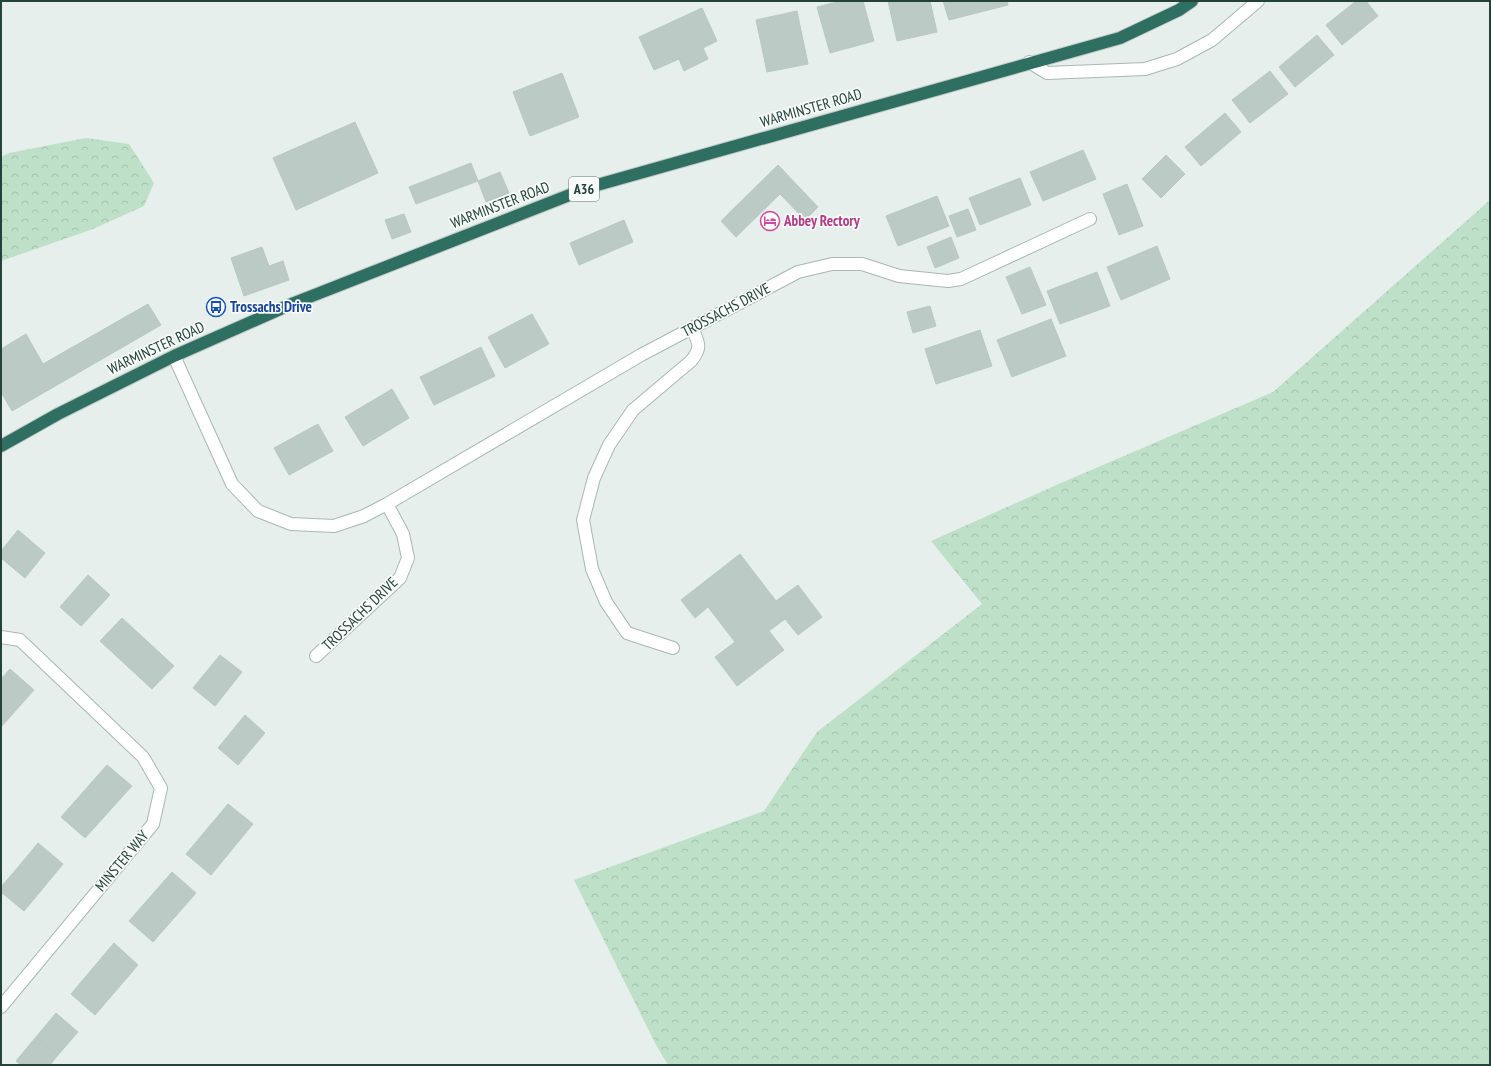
<svg xmlns="http://www.w3.org/2000/svg" width="1491" height="1066" viewBox="0 0 1491 1066" font-family="'PT Sans Narrow',sans-serif">
	<defs>
		<pattern id="forest-crowns" width="20" height="18" patternUnits="userSpaceOnUse"><rect width="20" height="18" fill="#bfe0c8"/><path d="M2 6a3 3 0 1 1 6 0M12 15a3 3 0 1 1 6 0" fill="none" stroke="#a4c1ad"/></pattern>
	</defs>
	<rect width="100%" height="100%" fill="#e6efeb"/>
	<path fill="url(#forest-crowns)" d="M 86,138 L 129,144 L 154,183 L 144,206 L 93,229 L 1,261 L 1,157 L 9,153 Z
		M 1490,200 L 1490,1065 L 668,1065 L 655,1043 L 574,880 L 764,811 L 817,732 L 982,604 L 931,541 L 1061,483 L 1273,392 Z"/>
	<path fill="#bbcac4" stroke="#b8c9c2" d="M 841,1 L 863,1 L 874,41 L 830,53 L 817,7 Z
		M 888,1 L 930,1 L 937,32 L 897,41 Z
		M 943,1 L 1007,1 L 1008,5 L 949,20 Z
		M 1356,1 L 1366,1 L 1378,16 L 1342,45 L 1326,25 Z
		M 702,8 L 717,41 L 703,48 L 708,59 L 684,71 L 679,59 L 654,70 L 639,37 Z
		M 797,11 L 808,64 L 767,72 L 756,20 Z
		M 1317,35 L 1334,55 L 1295,87 L 1279,67 Z
		M 1270,71 L 1288,94 L 1250,123 L 1232,100 Z
		M 562,73 L 579,117 L 530,136 L 513,92 Z
		M 1225,113 L 1241,132 L 1201,166 L 1185,147 Z
		M 355,122 L 378,173 L 296,210 L 273,158 Z
		M 1083,150 L 1096,179 L 1043,201 L 1030,172 Z
		M 1166,155 L 1185,174 L 1161,198 L 1142,179 Z
		M 471,163 L 478,181 L 416,204 L 409,187 Z
		M 778,165 L 818,207 L 805,220 L 780,194 L 736,237 L 721,221 Z
		M 500,172 L 509,193 L 486,202 L 478,181 Z
		M 1020,178 L 1031,205 L 980,225 L 969,198 Z
		M 1127,184 L 1143,226 L 1119,235 L 1103,194 Z
		M 937,196 L 949,226 L 898,246 L 886,216 Z
		M 968,209 L 976,230 L 957,237 L 949,216 Z
		M 404,214 L 411,232 L 392,239 L 385,220 Z
		M 624,220 L 633,242 L 579,265 L 570,243 Z
		M 951,237 L 959,258 L 935,268 L 927,247 Z
		M 1157,246 L 1170,279 L 1121,300 L 1107,267 Z
		M 262,247 L 269,266 L 283,261 L 289,280 L 244,296 L 231,258 Z
		M 1030,267 L 1046,305 L 1022,314 L 1006,277 Z
		M 1097,272 L 1110,306 L 1060,324 L 1047,291 Z
		M 148,304 L 161,325 L 12,411 L 1,392 L 1,349 L 26,334 L 43,364 Z
		M 930,306 L 936,326 L 913,333 L 907,312 Z
		M 532,314 L 549,344 L 505,368 L 488,337 Z
		M 1051,319 L 1066,356 L 1012,377 L 997,340 Z
		M 980,330 L 992,366 L 936,384 L 925,349 Z
		M 481,347 L 495,376 L 434,405 L 420,377 Z
		M 392,389 L 409,418 L 363,446 L 345,417 Z
		M 318,424 L 333,451 L 289,475 L 274,448 Z
		M 18,530 L 45,553 L 25,578 L 1,558 L 1,551 Z
		M 740,554 L 776,601 L 798,585 L 822,617 L 798,635 L 785,619 L 769,631 L 784,650 L 737,686 L 715,657 L 735,642 L 708,607 L 695,618 L 681,600 Z
		M 88,575 L 110,595 L 81,626 L 60,607 Z
		M 122,618 L 174,666 L 152,689 L 100,641 Z
		M 220,655 L 242,672 L 215,706 L 193,688 Z
		M 10,669 L 34,690 L 1,727 L 1,679 Z
		M 245,715 L 265,733 L 238,765 L 218,748 Z
		M 107,765 L 132,786 L 85,838 L 61,817 Z
		M 228,804 L 253,824 L 211,875 L 186,854 Z
		M 38,843 L 63,864 L 44,887 L 19,866 Z
		M 19,866 L 44,887 L 24,911 L 1,892 L 1,887 Z
		M 172,872 L 196,893 L 153,942 L 129,921 Z
		M 114,943 L 138,965 L 95,1015 L 71,994 Z
		M 56,1013 L 78,1032 L 58,1055 L 36,1037 Z
		M 36,1037 L 58,1055 L 50,1065 L 21,1065 L 16,1061 Z"/>
	<g fill="none" stroke-linecap="round" stroke-linejoin="round">
		<g stroke="#a8b8b2" stroke-width="14">
			<path id="minor" d="M 1029,62 L 1047,73 L 1145,69 L 1177,59 L 1212,40 L 1258,1
				M 174,356 L 232,484 L 258,511 L 291,524 L 334,526 L 364,516 L 387,504 L 641,355 L 798,272 L 832,264 L 862,264 L 899,276 L 948,281 L 961,279 L 1090,219
				M 1,637 L 20,640 L 143,757 L 161,788 L 153,824 L 1,1007
				M 673,648 L 627,633 L 606,602 L 592,569 L 583,520 L 594,478 L 609,445 L 633,410 L 691,361 C 702,348 699,343 692,328
				M 316,656 L 400,578 L 408,558 L 403,534 L 387,504"/>
		</g>
		<g stroke="#c2cac8" stroke-width="14">
			<path id="highway" d="M 1,446 L 58,414 L 174,356 L 294,303 L 590,187 L 1120,38 L 1179,10 L 1192,1"/>
		</g>
		<use href="#minor" stroke="#fff" stroke-width="12"/>
		<use href="#highway" stroke="#2f6f62" stroke-width="12"/>
	</g>
	<defs>
		<g id="hotel-ring" transform="scale(1)"><circle r="9.5" fill="#f7fbf9" stroke="#d1479c" stroke-width="1.5"/><path d="M-6-4.5h1.5V1H6V5H4.5V3h-9V5H-6ZM-4 0a1.8 1.8 0 1 1 3.6 0ZM.5 0V-2.5h3Q6-2.5 6 0Z" fill="#d1479c"/></g>
		<g id="bus-ring" transform="scale(1)"><circle r="9.5" fill="#f7fbf9" stroke="#1a4fb4" stroke-width="1.5"/><path d="M-5-6H5V4H4V6H2V4H-2V6H-4V4H-5ZM-3.5-4V0h7V-4ZM-3.5 1.2v1.5H-2V1.2ZM2 1.2v1.5H3.5V1.2Z" fill="#1a4fb4"/></g>
	</defs>
	<g fill-rule="evenodd">
		<use href="#hotel-ring" x="770" y="221"/>
		<use href="#bus-ring" x="216" y="307"/>
	</g>
	<g text-anchor="middle" stroke-width="3.5" stroke-linejoin="round" paint-order="stroke">
		<rect fill="#f7fbf9" stroke="#637a73" stroke-width="1" x="569" y="177" width="30" height="24" rx="3"/>
		<g font-size="14" font-weight="bold" fill="#24423a">
			<text x="584" y="194">A36</text>
		</g>
		<g font-size="15" fill="#24423a" stroke="#f7fbf9">
			<text transform="translate(811 108) rotate(-16)" y="5">WARMINSTER ROAD</text>
			<text transform="translate(500 205) rotate(-21)" y="5">WARMINSTER ROAD</text>
			<text transform="translate(726 310) rotate(-28)" y="5">TROSSACHS DRIVE</text>
			<text transform="translate(156 348) rotate(-25)" y="5">WARMINSTER ROAD</text>
			<text transform="translate(360 614) rotate(-44)" y="5">TROSSACHS DRIVE</text>
			<text transform="translate(122 861) rotate(-50)" y="5">MINSTER WAY</text>
		</g>
		<g font-size="15" font-weight="bold" fill="#b23c85" stroke="#f7fbf9" text-anchor="start">
			<text x="784" y="226">Abbey Rectory</text>
		</g>
		<g font-size="15" font-weight="bold" fill="#164399" stroke="#f7fbf9" text-anchor="start">
			<text x="230" y="312">Trossachs Drive</text>
		</g>
	</g>
	<rect width="1491" height="1066" fill="none" stroke="#24423a" stroke-width="4"/>
</svg>
